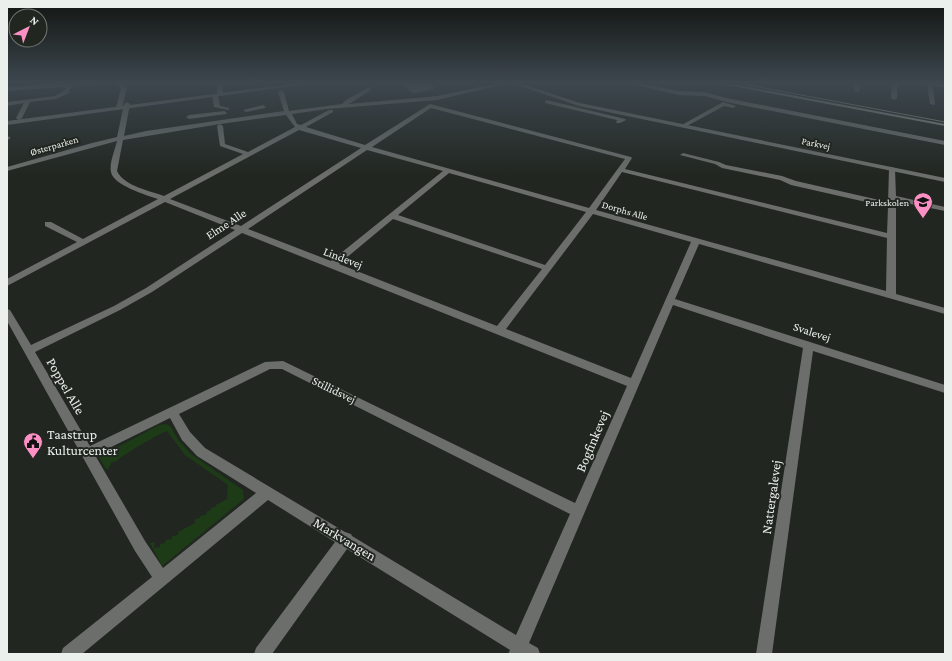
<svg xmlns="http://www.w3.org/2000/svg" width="952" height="661" viewBox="0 0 952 661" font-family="'Crimson Pro',serif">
	<rect width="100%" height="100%" fill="#212620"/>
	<path fill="#1c3b16" d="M 166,424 L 170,426 L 179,441 L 191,454 L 243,490 L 244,499 L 162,566 L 150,543 L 155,542 L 154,548 L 160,547 L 160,544 L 165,543 L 166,540 L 172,539 L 172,536 L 178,535 L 178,532 L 195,523 L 195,519 L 200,518 L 200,516 L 206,515 L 207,511 L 210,511 L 211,508 L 215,507 L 216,505 L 227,499 L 228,485 L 185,455 L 167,431 C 162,432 119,457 117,461 L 112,462 L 108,469 L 106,469 L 99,457 L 159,425 Z"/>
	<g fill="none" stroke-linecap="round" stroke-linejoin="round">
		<path fill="#6b6e6b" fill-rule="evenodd" d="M 86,82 L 111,82 L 108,84 L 72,86 L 69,90 L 69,93 L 56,99 L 30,102 L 22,118 L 19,120 L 16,118 L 24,103 L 7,106 L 7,102 L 55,96 L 64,91 L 66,87 L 7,91 L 7,87 Z
			M 115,82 L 121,82 L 127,88 L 122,108 L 119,110 L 116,108 L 121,88 Z
			M 217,82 L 223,82 L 223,95 L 218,96 L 220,106 L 229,108 L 229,110 L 214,107 L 212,95 L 217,94 Z
			M 504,82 L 514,82 L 437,100 L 327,109 L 292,114 L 297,124 L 301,125 L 329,110 L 333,110 L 333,112 L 306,127 L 365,145 L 430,104 L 631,157 L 632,158 L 625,169 L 887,233 L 888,207 L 791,185 L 780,180 L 722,168 L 715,164 L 680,155 L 683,153 L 719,162 L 726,165 L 782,176 L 796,181 L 888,202 L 889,169 L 892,167 L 895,169 L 896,196 L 945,207 L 945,211 L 896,201 L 896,294 L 945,308 L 945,314 L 699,244 L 675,299 L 945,385 L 945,393 L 813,351 L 772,654 L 756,654 L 803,348 L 673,305 L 529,643 L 538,648 L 540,654 L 508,654 L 510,650 L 347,549 L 272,654 L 254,654 L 256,648 L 335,542 L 268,500 L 82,654 L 61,654 L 63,648 L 152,577 L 135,551 L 7,321 L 7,309 L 10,310 L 31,345 L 114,306 L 146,288 L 235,230 L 165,202 L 7,286 L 7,279 L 77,242 L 45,226 L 45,222 L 51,222 L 83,239 L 158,199 C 146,195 113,185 111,172 C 109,163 115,150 117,141 L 7,171 L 7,167 L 92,143 L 117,137 L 124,104 L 127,102 L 130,104 L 124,136 L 146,131 L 284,111 L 278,92 L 281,90 L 284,92 L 289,111 L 342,104 L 346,100 L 369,87 L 371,88 L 371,90 L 349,104 L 437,96 ZM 431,108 L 625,159 L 589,208 L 372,147 ZM 286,115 L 295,127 L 248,152 L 225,144 L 223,126 L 220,124 ZM 220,124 L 217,126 L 220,146 L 243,154 L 164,196 C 150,191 124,186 117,171 L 123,140 ZM 299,130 L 361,148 L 241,226 L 170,199 ZM 367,150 L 443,171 L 331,261 L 248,229 ZM 622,172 L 887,238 L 886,291 L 596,210 ZM 449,173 L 586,212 L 545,265 L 398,215 ZM 593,214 L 691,242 L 631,378 L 506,329 ZM 393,219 L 542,269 L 497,326 L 339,264 ZM 242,233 L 627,386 L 575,503 L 283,361 L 265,362 L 90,446 L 35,352 L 120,310 L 152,292 ZM 270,369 L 282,369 L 570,514 L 516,635 L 352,536 L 351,534 L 345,532 L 205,448 L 190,432 L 179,414 ZM 170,418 L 182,440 L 197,456 L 256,493 L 163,568 L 145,541 L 95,455 Z
			M 623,82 L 633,82 L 679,91 L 704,92 L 731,99 L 945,141 L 945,145 L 731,103 L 704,96 L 679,95 Z
			M 855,82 L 861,82 L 859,92 L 854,91 Z
			M 892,82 L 898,82 L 897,98 L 894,100 L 891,98 Z
			M 915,82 L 945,84 L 945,88 L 933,86 L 935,105 L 930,104 L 927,85 Z
			M 547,100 L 625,119 L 626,120 L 620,123 L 616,123 L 617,120 L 545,103 L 545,101 Z
			M 723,102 L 736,106 L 733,108 L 724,106 L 685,127 L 680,126 Z
			M 263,105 L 266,107 L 265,108 L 246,112 L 243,110 Z
			M 224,111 L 227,113 L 226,114 L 189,119 L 186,117 L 189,115 Z
			M 7,136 L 10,137 L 10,139 L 7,140 Z"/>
		<path fill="#6b6e6b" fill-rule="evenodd" d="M 306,82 L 321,82 L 7,125 L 7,121 Z
			M 508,82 L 516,82 L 580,103 L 945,178 L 945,182 L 579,106 Z"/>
		<path stroke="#898d88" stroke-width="1" d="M 732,82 L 945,122"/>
		<path stroke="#898d88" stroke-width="2" d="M 716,82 L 945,125"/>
	</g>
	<path fill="#4c524a" d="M 401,82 L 434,90 L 414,94 L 401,84 Z"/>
	<path fill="#343932" d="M 434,88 L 434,90 L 414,94 L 413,92 Z"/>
	<path fill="#5d635c" stroke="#747972" d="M 401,82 L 425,82 L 434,88 L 413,92 Z"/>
	<linearGradient id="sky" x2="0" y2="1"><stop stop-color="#121512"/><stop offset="0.47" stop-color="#3d474e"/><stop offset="1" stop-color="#3d474e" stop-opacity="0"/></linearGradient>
	<rect width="952" height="175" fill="url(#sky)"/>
	<defs>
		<g id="school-pin" transform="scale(1)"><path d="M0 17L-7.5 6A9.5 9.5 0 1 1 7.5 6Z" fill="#fc8fc3" stroke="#212620"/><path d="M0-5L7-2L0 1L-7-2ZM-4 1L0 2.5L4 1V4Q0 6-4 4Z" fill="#111"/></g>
		<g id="civic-pin" transform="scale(1)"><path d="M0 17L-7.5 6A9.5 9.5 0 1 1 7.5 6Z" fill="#fc8fc3" stroke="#212620"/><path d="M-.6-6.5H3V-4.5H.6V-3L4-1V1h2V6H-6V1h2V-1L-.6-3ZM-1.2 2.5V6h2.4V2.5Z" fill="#111"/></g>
	</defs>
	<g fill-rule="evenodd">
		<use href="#school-pin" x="923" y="202"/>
		<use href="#civic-pin" x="33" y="442"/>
	</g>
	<g text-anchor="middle" stroke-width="4" stroke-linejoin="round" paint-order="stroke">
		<g font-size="10" fill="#ecf0ec" stroke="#212620">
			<text transform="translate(816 143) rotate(12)" y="4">Parkvej</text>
			<text transform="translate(54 145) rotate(-16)" y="4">Østerparken</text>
			<text transform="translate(625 210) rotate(16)" y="4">Dorphs Alle</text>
		</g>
		<g font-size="10" fill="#ecf0ec" stroke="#212620" text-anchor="end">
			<text x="909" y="206">Parkskolen</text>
		</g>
		<g font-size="12" fill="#ecf0ec" stroke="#212620">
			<text transform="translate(226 224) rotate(-33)" y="4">Elme Alle</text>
			<text transform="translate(343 258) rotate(21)" y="4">Lindevej</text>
			<text transform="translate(812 332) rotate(18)" y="4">Svalevej</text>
			<text transform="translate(334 390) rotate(26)" y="4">Stillidsvej</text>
		</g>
		<g font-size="14" fill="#ecf0ec" stroke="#212620">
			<text transform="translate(66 386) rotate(60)" y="5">Poppel Alle</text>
			<text transform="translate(592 441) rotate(-67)" y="5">Bogfinkevej</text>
			<text transform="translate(771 497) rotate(-82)" y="5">Nattergalevej</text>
			<text transform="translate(345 539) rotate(31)" y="5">Markvangen</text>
		</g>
		<g font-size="14" fill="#ecf0ec" stroke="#212620" text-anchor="start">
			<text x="47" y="439">Taastrup<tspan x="47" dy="16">Kulturcenter</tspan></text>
		</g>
	</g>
	<rect width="952" height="661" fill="none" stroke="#ecf0ec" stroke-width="16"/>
	<g transform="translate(28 28) rotate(42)"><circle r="19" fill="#212620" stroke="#727772"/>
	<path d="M0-3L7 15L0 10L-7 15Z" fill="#fc8fc3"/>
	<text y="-6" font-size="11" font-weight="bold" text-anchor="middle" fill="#ecf0ec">N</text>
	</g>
</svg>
